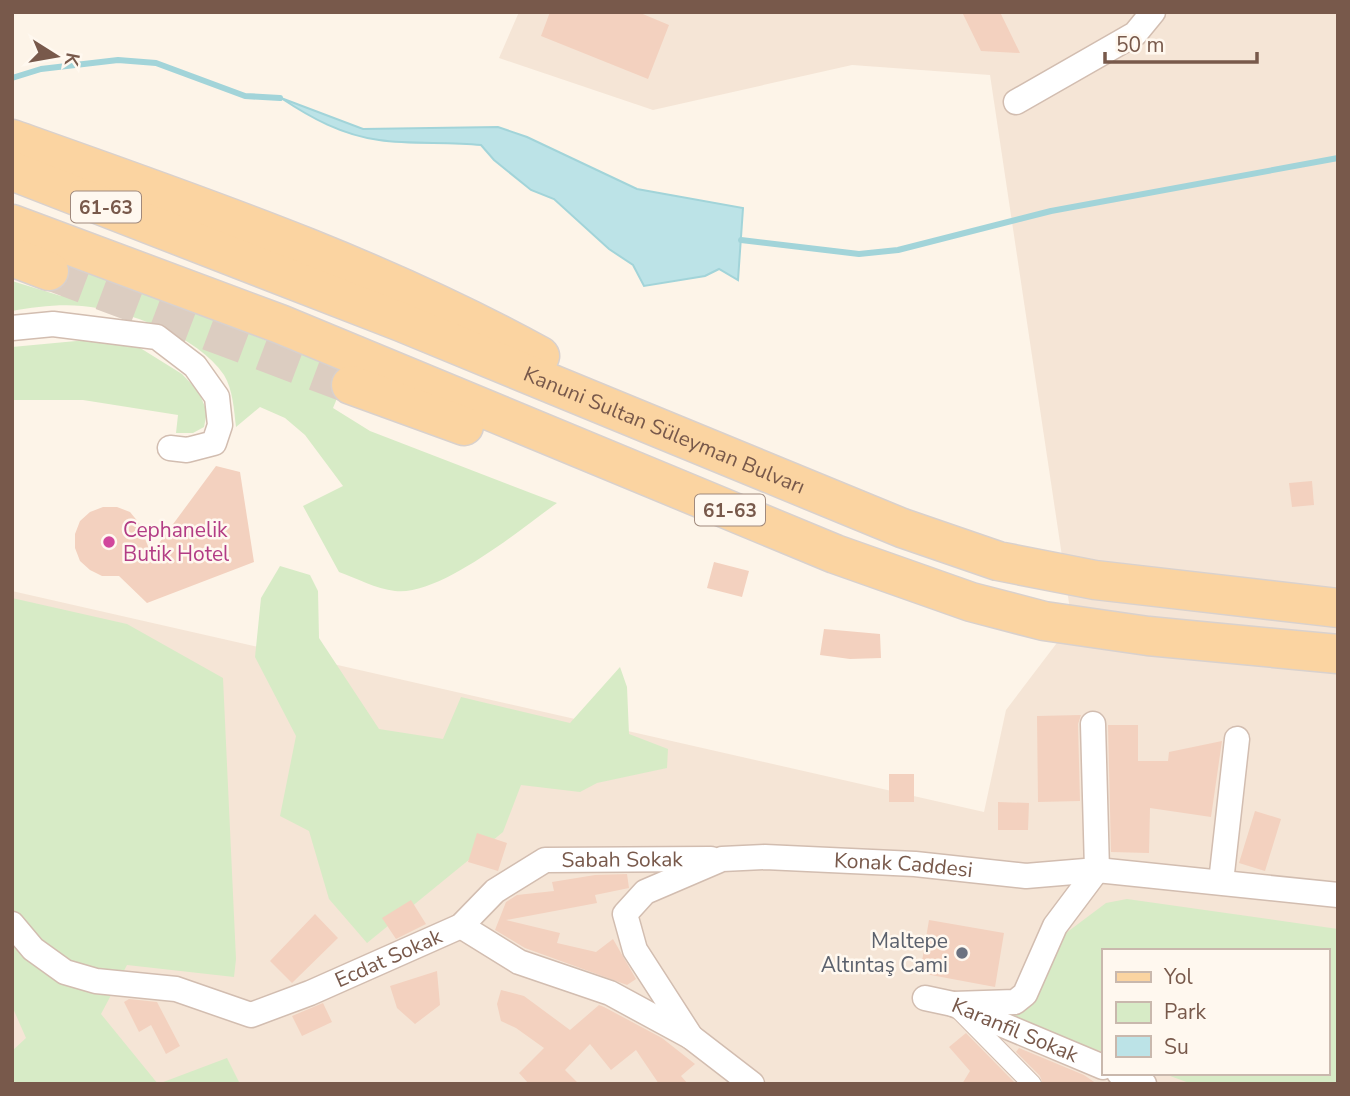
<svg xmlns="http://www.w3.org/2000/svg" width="1350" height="1096" viewBox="0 0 1350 1096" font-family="'Nunito Sans',sans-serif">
	<rect width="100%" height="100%" fill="#fdf4e8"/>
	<path fill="#f5e5d6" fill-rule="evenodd" d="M 519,12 L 1338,12 L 1338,1084 L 12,1084 L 12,591 L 984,812 L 1006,710 L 1072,623 L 990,75 L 852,65 L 653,110 L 499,58 ZM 1103,951 L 1327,951 L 1327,1073 L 1103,1073 Z"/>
	<path fill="#d7ebc6" d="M 73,266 L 348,372 L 333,408 L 370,431 L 557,503 C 521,529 439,597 395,591 C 376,589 356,578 339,572 L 303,506 L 343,486 L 305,435 L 285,418 L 260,407 L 236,427 C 234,410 233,390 224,375 C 198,336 127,310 82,306 C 59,304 34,307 12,311 L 12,281 L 61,296 Z
		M 87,340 L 137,346 L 182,374 L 199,392 L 207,412 L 204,427 L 193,433 L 176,433 L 178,415 L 83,400 L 12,400 L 12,347 Z
		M 280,566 L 310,575 L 318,591 L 319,638 L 379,729 L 443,739 L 461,697 L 570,723 L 620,667 L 627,687 L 629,734 L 668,749 L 667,768 L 597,783 L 580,792 L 521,785 L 503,832 L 367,943 L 329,899 L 309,831 L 280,816 L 296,736 L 255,657 L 261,598 Z
		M 12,598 L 127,624 L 223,678 L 236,959 L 234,977 L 127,965 L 101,1014 L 158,1084 L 227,1058 L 240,1084 L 12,1084 L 12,1051 L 26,1038 L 12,1006 Z
		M 1127,899 L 1338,929 L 1338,1084 L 1192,1084 L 1162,1073 L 1327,1073 L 1327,951 L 1103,951 L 1103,1052 L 994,1014 L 1066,933 L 1106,903 Z"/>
	<path fill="#bce3e7" stroke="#a2d4d9" stroke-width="2" d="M 281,98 L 363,129 L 498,127 L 527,137 L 637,189 L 743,208 L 738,280 L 719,269 L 705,276 L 644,286 L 633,265 L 609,249 L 554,199 L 531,190 L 494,160 L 481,145 C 447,141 413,145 379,140 C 342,135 311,118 281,98 Z"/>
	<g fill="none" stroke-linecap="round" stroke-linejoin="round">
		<path stroke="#a2d4d9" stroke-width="6" d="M 12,78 L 41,69 L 118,60 L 156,63 L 245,96 L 280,98
			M 741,240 L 859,254 L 898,250 L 1051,211 L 1338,158"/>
	</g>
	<path fill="#f3d1bf" d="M 550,12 L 638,12 L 669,25 L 648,79 L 541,36 Z
		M 962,12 L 1000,12 L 1020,53 L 981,51 Z
		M 216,466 L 240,472 L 254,562 L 147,603 L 119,576 L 102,576 L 90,570 L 80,561 L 75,548 L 75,534 L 80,521 L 90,512 L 103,507 L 117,507 L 130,512 L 139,523 L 151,554 Z
		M 1312,481 L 1314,505 L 1292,507 L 1289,483 Z
		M 714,562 L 749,571 L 742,597 L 707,588 Z
		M 824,629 L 880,634 L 881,658 L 850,659 L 820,655 Z
		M 1081,715 L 1078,724 L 1080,801 L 1038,802 L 1037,716 Z
		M 1108,725 L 1138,725 L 1138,761 L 1168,761 L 1169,752 L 1222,741 L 1211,817 L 1150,808 L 1149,853 L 1111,852 Z
		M 889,774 L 914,774 L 914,802 L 889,802 Z
		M 998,802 L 1029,803 L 1028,830 L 998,830 Z
		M 1255,811 L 1281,819 L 1265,871 L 1239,863 Z
		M 477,833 L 507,843 L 498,871 L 468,862 Z
		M 627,874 L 629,888 L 595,895 L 597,903 L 506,920 L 560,933 L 557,943 L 596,952 L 613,939 L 636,979 L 627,985 L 525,948 L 495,930 L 506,902 L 517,895 L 554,891 L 552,882 L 595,875 Z
		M 411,900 L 426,924 L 396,939 L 382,918 Z
		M 315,914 L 338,938 L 292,983 L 270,961 Z
		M 929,920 L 1004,933 L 995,987 L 920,973 Z
		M 437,971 L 440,1005 L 415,1024 L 397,1008 L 390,986 Z
		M 501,990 L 524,996 L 570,1030 L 599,1005 L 604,1007 L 662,1038 L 695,1064 L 681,1076 L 688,1084 L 659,1084 L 636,1050 L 611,1070 L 590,1044 L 565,1070 L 579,1084 L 529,1084 L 519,1073 L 544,1048 L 516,1028 L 501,1021 L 497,1004 Z
		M 129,999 L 157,1002 L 180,1046 L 166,1054 L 151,1025 L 139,1032 L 124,1002 Z
		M 323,1003 L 332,1022 L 302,1036 L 292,1016 Z
		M 966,1033 L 1016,1084 L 962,1084 L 970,1071 L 949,1047 Z
		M 1019,1048 L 1084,1075 L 1097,1084 L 1043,1084 L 1040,1076 L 1016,1052 Z"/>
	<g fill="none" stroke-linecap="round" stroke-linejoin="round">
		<path stroke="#dccdc1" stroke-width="38" stroke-dasharray="38 19" stroke-linecap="butt" d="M 49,271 L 351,385"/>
		<g stroke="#d2bdb0" stroke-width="20">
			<path id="pedestrian" d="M 961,1012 L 1032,1084"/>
		</g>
		<g stroke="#d2bdb0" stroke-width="27">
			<g id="minor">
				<path d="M 1016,102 L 1135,34 L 1153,12"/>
				<path d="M 12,328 L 53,324 L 157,337 L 195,366 L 217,397 L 220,425 L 214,443 L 187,450 L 170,448"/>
				<path d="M 1221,882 L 1237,739"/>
				<path id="s1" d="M 12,924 L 33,949 L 65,972 L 96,981 L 176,989 L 251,1015 L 310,993 L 461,926 L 495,891 L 545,860 L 711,859"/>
				<path d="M 461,926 L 519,962 L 610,993 L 691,1037 L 752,1084"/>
				<path id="s2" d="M 925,998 L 953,1004 L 1103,1067"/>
				<path d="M 953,1004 L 1015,1002 L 1025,994 L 1055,926 L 1097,870 L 1093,724"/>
				<path id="s3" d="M 691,1037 L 635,950 L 625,914 L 645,892 L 722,859 L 765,857 L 915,864 L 1026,876 L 1097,870 L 1338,895"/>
				<path d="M 1119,1073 L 1144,1084"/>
			</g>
		</g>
		<g stroke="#d9d1cd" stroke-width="41">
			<g id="primary">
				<path d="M 12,139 C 191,203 373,264 540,356"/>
				<path id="s4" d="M 12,171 L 401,322 L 902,528 L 998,561 L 1095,580 L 1338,608"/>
				<path d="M 12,224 L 280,324 L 835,554 L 971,602 L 1044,621 L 1148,636 L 1338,654"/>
				<path d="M 12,257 L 49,271"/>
				<path d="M 351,385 L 464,426"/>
			</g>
		</g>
		<use href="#pedestrian" stroke="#fff" stroke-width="18"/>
		<use href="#minor" stroke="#fff" stroke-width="24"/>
		<use href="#primary" stroke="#fbd4a1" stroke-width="38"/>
	</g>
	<circle fill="#d1479c" stroke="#fff8ef" stroke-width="2.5" cx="109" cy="542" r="7"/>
	<circle fill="#6b7280" stroke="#fff8ef" stroke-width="2.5" cx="962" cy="953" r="7"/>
	<g text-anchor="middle" stroke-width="5" stroke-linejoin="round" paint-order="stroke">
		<g fill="#fff8ef" stroke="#a0897c" stroke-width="2">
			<rect x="71" y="191.5" width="70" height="31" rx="5"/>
			<rect x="695" y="494.5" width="70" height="31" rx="5"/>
		</g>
		<g font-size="19" font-weight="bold" fill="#78594b">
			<text x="106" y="214">61-63</text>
			<text x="730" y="517">61-63</text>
		</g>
		<g font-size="21" fill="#78594b" stroke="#fff8ef">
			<text dy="7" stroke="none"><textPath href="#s4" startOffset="702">Kanuni Sultan Süleyman Bulvarı</textPath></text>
			<text dy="7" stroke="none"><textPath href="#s1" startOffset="677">Sabah Sokak</textPath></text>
			<text dy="7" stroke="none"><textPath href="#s3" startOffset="436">Konak Caddesi</textPath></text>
			<text dy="7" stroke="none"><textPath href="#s1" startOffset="413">Ecdat Sokak</textPath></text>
			<text dy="7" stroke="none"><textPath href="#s2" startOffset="96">Karanfil Sokak</textPath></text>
		</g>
		<g font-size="21" fill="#b23c85" stroke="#fff8ef" text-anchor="start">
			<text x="123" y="537">Cephanelik<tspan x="123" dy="24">Butik Hotel</tspan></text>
		</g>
		<g font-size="21" fill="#5b616d" stroke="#fff8ef" text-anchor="end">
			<text x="948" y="948">Maltepe<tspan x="948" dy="24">Altıntaş Cami</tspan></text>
		</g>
	</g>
	<rect width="1350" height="1096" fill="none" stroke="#78594b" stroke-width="28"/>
	<rect x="1102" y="949" width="228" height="126" fill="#fff8ef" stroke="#c9b8ad" stroke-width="2"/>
	<rect x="1116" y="972" width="35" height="10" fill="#fbd4a1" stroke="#c9b8ad" stroke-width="2"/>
	<text x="1164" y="984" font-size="21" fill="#78594b">Yol</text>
	<rect x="1116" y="1002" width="35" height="21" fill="#d7ebc6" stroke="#c9b8ad" stroke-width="2"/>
	<text x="1164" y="1019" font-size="21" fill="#78594b">Park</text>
	<rect x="1116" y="1036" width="35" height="21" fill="#bce3e7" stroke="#c9b8ad" stroke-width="2"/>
	<text x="1164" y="1054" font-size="21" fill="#78594b">Su</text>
	<g transform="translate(56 56) rotate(101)" stroke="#fff8ef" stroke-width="5" paint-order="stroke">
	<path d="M0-5L12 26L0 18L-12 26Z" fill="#78594b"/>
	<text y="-10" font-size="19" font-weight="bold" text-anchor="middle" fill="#78594b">K</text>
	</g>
	<path d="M1105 52v10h152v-10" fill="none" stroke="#78594b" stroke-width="3.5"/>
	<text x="1116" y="52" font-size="21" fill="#78594b" stroke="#fff8ef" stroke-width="5" paint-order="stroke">50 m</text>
</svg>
